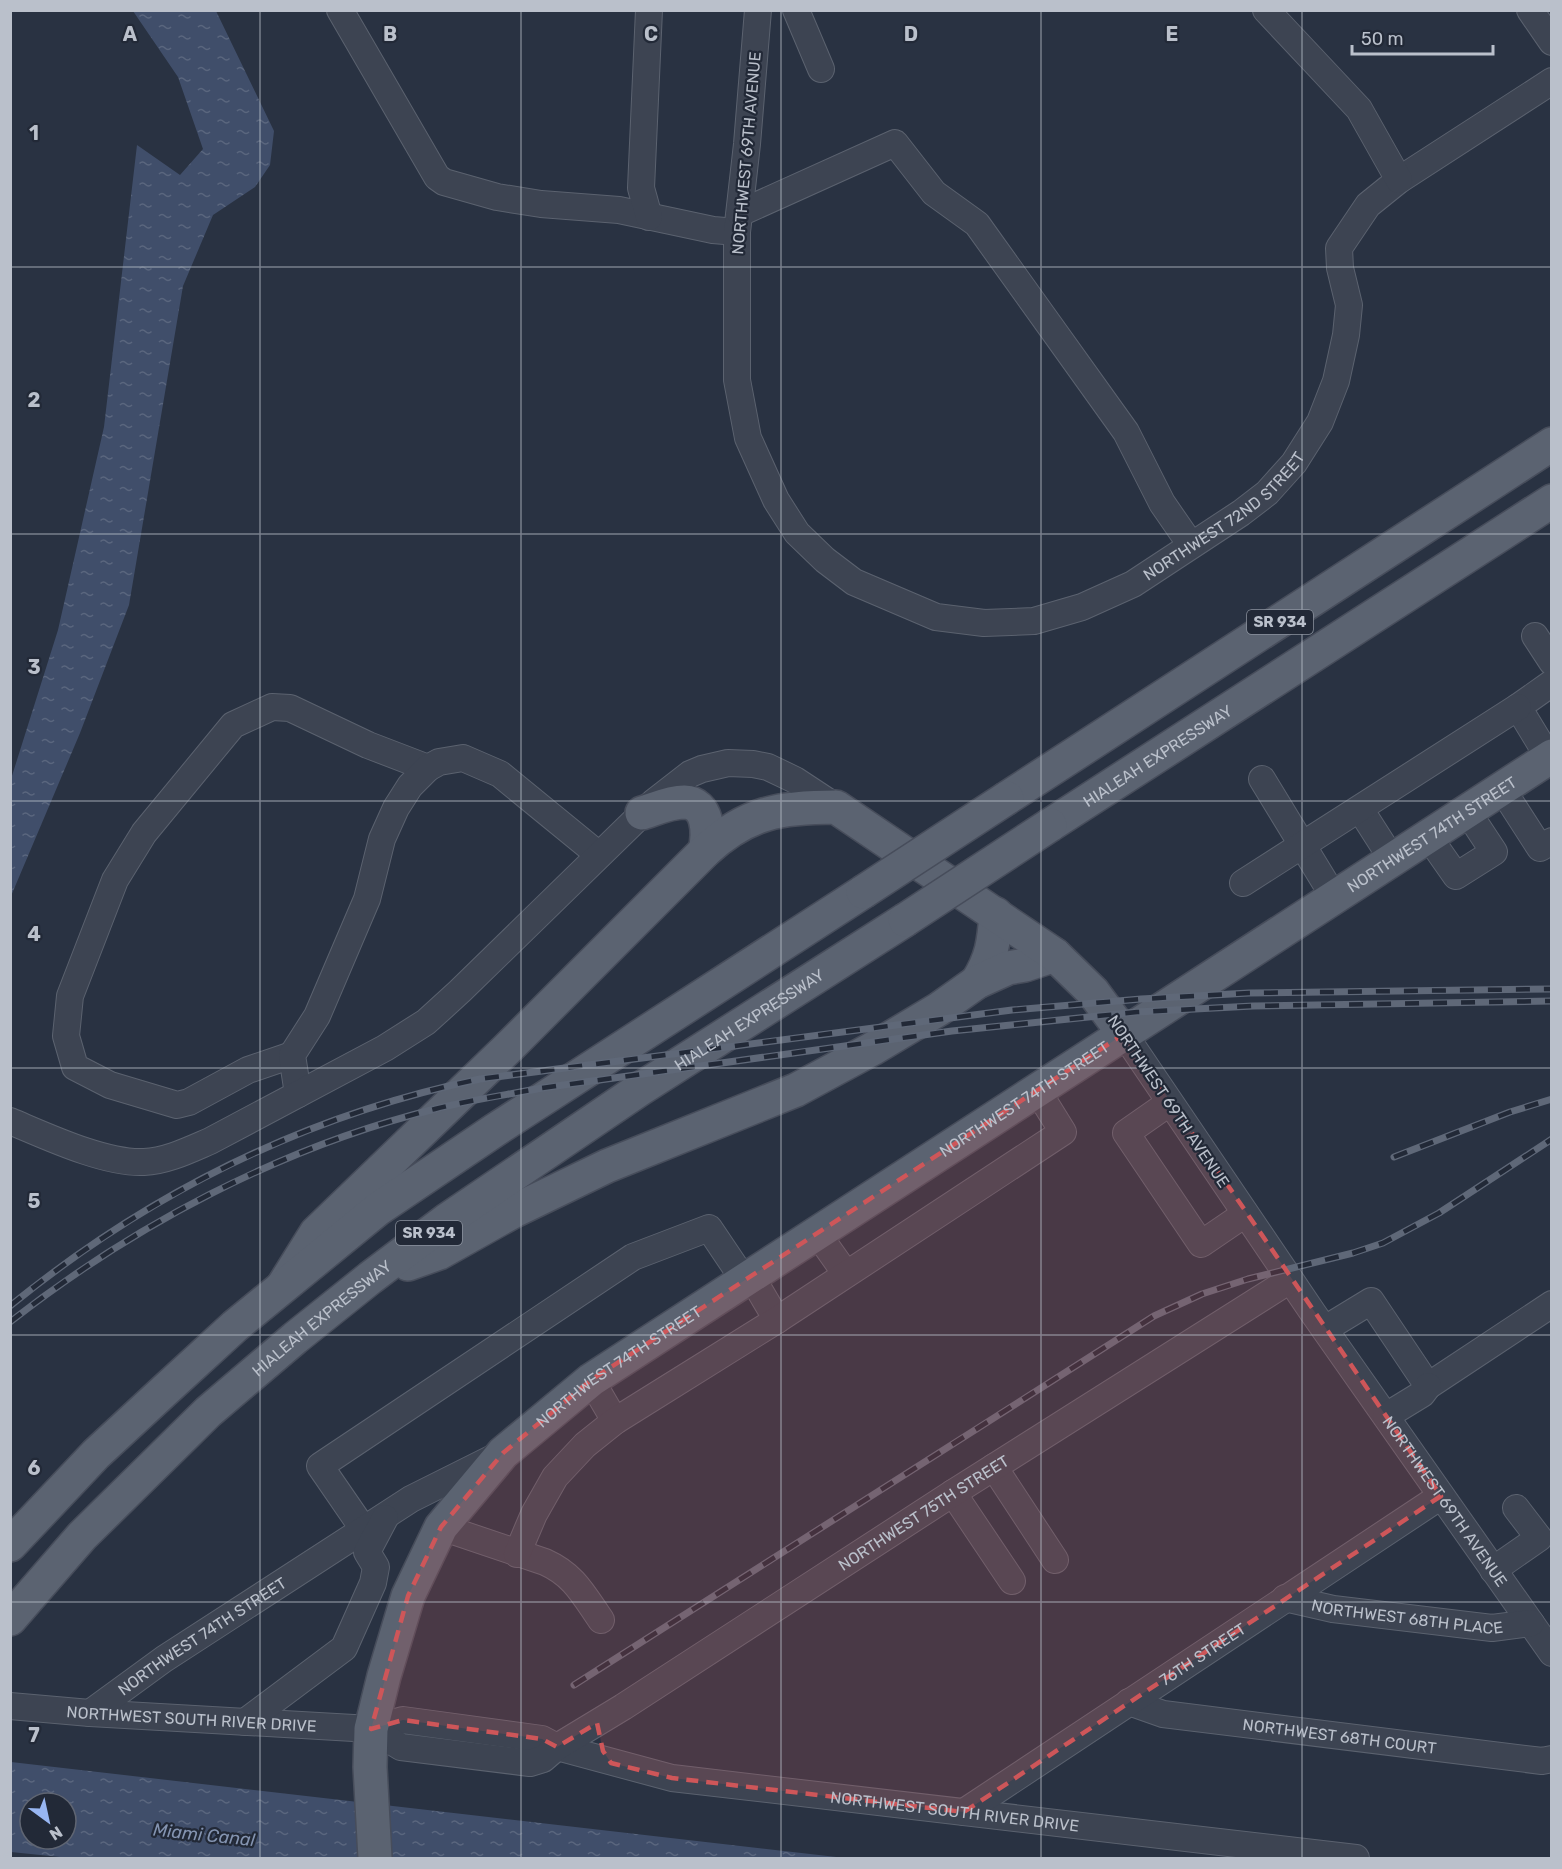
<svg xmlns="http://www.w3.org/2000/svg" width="1562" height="1869" viewBox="0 0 1562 1869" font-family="Rubik,sans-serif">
	<defs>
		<pattern id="water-ripples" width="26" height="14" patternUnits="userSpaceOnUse" patternTransform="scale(1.5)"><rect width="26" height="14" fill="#404e6a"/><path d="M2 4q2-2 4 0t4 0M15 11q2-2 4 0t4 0" fill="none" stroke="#5a667e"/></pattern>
	</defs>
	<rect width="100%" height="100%" fill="#293242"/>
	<path fill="url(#water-ripples)" fill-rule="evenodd" d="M 133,11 L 216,11 L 274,131 L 270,165 L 255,187 L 213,215 L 183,286 L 129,605 L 80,733 L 11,896 L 11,779 L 58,630 L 104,427 L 137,145 L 180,175 L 203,149 L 178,77 Z
		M 11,1762 L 845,1858 L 70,1858 L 11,1852 ZM 30,1803 L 66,1803 L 66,1839 L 30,1839 Z"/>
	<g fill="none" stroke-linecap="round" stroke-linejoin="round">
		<g stroke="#5b626f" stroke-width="28">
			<g id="minor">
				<path d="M 340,10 L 437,177 L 444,182 L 497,197 L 541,204 L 619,210 L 713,230 L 737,232"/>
				<path id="s1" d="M 758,10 L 747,144 L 737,232 L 737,380 L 748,438 L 776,500 L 797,533 L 825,560 L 854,582 L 936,617 L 984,623 L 1034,621 L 1082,607 L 1133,584 L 1241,513 L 1267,493 L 1294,463 L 1320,422 L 1336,381 L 1346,335 L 1349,305 L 1340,268 L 1339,248 L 1368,205 L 1399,180 L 1552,81"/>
				<path d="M 796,10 L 821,69"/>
				<path d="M 1266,10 L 1359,109 L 1399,180"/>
				<path d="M 1530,10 L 1552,42"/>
				<path d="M 740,213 L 895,143 L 934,193 L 977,224 L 1126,432 L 1162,503 L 1191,545"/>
				<path d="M 649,217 L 641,188 L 649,10"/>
				<path d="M 1535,636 L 1552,662"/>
				<path d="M 1549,758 L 1518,707 L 1552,683"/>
				<path d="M 1262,779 L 1334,897"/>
				<path d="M 1502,789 L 1540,848 L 1552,841"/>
				<path d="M 1360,809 L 1392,859"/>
				<path d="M 1428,836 L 1456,876 L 1494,852 L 1467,811"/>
				<path d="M 1243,883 L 1518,707"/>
				<path id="s2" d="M 1124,1034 L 1313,1313 L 1552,1653"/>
				<path d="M 292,1055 L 248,1070 L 189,1102 L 177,1105 L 110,1085 L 75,1067 L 66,1036 L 70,996 L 115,880 L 144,833 L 233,725 L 272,707 L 290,708 L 368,745 L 428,768"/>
				<path d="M 298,1094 L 292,1055 L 317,1016 L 367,899 L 382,839 L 396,808 L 410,786 L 428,768 L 439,762 L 463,758 L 500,774 L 599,855"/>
				<path d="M 1169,1103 L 1126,1133 L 1201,1244 L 1245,1214"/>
				<path d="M 10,1121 C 46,1136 105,1164 144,1162 C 167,1161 189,1150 210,1141 L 385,1048 L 426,1022 L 460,991 L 654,802 L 690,774 L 702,769 L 728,763 L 753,764 L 768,767 L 795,780 L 836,807"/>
				<path d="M 817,1233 L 846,1274"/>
				<path d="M 751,1276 L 777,1320"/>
				<path d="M 1325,1329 L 1371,1301 L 1428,1386 L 1552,1304"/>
				<path d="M 591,1380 L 615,1421"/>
				<path d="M 1386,1416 L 1422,1394 L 1428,1386"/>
				<path d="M 994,1467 L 1055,1560"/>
				<path d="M 953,1493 L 1012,1581"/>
				<path d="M 441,1527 L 545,1562 C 574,1575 583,1594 601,1620"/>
				<path d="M 364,1530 L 320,1466 L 633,1257 L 709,1228 L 744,1280"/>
				<path d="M 517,1554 L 534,1514 L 555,1477 L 585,1445 L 615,1421 L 777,1320 L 1063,1132 L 1037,1090"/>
				<path d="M 1493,1570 L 1539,1538 L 1516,1508"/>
				<path id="s3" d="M 1285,1598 L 1333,1609 L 1492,1628 L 1531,1623"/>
				<path id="s4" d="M 1129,1702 L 1163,1714 L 1542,1761 L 1552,1759"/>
				<path id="s5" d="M 10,1706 L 90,1713 L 371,1729 L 403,1720 L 542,1739 L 557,1747 L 672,1778 L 1356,1858"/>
				<path id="s6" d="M 90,1713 L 164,1659 L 411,1499 L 497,1456"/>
				<path d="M 245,1722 L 344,1648 L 373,1583 L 376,1567 L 367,1552 L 385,1518"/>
				<path id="s7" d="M 371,1729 L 401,1747 L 530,1763 L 543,1759 L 557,1747 L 623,1707 L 953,1493 L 1290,1280"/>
				<path id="s8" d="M 964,1812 L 1441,1496"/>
			</g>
		</g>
		<g stroke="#474d5b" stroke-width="36">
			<g id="major">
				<path d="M 1007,798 L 1552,444"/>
				<path d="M 642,813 C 655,809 670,802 684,802 C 709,803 709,833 705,851"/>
				<path id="s9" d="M 1050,825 L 1552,501"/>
				<path d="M 977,982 C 992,958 994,942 996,914"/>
				<path d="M 408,1264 L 439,1253 L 514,1211 L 607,1166 L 796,1090 L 872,1049 L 939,1009 L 977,982 L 1008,968 L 1025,965 L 1055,955"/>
				<path d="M 283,1286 L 316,1233 L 506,1050 L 705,851 C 747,812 781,807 836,807 L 1055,955 L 1093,992 L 1124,1034"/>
				<path d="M 10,1545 L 96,1454 L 163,1392 L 235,1326 L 378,1209 L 495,1130 L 863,892"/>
				<path id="s10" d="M 10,1619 L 82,1536 L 208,1412 L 295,1338 L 370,1278 L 447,1220 L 640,1089 L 905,920"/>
				<path id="s11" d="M 375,1858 L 370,1767 L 371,1729 L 384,1676 L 408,1596 L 441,1527 L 503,1453 L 591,1380 L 1552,756"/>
			</g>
		</g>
		<use href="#minor" stroke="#3d4452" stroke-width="26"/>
		<use href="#major" stroke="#5b6371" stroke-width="33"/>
		<g stroke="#5f6878" stroke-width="7">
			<path id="rail" d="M 1394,1157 L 1510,1112 L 1552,1099
				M 10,1306 C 148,1194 306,1115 480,1079 L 1012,1010 L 1141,999 L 1249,993 L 1552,989
				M 10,1322 C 134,1225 282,1147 435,1109 C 470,1100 506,1095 542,1088 L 952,1031 L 1137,1012 L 1253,1006 L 1552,1001
				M 574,1685 L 1154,1316 L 1202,1294 L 1248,1279 L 1353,1253 L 1383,1243 L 1439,1213 L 1552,1139"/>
		</g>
		<use href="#rail" stroke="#222937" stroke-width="4.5" stroke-dasharray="14" stroke-linecap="butt"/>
		<g stroke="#474d5b" stroke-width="36" stroke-linecap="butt">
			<path id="major-bridge" d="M 863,892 L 1007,798
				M 905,920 L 1050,825"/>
		</g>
		<use href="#major-bridge" stroke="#5b6371" stroke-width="33"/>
	</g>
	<path fill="#ce5659" fill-opacity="0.2" stroke="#ce5659" stroke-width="4.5" stroke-dasharray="12 8" stroke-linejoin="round" d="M 1124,1034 L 1441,1496 L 964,1812 L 672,1778 L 611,1763 L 603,1751 L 597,1723 L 557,1747 L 542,1739 L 403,1720 L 371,1729 L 408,1596 L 441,1527 L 503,1453 L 591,1380 Z"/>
	<path fill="none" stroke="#bac0cb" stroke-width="1.5" stroke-opacity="0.55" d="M 260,10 L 260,1858M 521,10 L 521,1858M 781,10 L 781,1858M 1041,10 L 1041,1858M 1302,10 L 1302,1858M 10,267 L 1552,267M 10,534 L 1552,534M 10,801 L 1552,801M 10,1068 L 1552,1068M 10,1335 L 1552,1335M 10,1602 L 1552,1602"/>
	<g text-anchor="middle" stroke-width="4.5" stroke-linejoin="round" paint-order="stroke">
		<g fill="#222937" stroke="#8c939f" stroke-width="1.5">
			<rect x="1247" y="610" width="66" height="24" rx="4.5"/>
			<rect x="396" y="1221" width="66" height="24" rx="4.5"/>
		</g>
		<g font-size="15" font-weight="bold" fill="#bac0cb">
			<text x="1280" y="627">SR 934</text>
			<text x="429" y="1238">SR 934</text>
		</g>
		<g font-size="16" fill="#bac0cb" stroke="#222937">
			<text transform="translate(746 153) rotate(-85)" y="6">NORTHWEST 69TH AVENUE</text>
			<text dy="6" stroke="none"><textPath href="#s1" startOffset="1020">NORTHWEST 72ND STREET</textPath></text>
			<text dy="6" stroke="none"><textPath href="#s9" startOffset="128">HIALEAH EXPRESSWAY</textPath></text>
			<text dy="6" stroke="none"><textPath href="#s11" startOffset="1557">NORTHWEST 74TH STREET</textPath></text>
			<text dy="6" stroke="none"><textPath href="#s10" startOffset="956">HIALEAH EXPRESSWAY</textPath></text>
			<text dy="6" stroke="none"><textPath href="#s11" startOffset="1071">NORTHWEST 74TH STREET</textPath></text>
			<text transform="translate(1169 1101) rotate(56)" y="6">NORTHWEST 69TH AVENUE</text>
			<text dy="6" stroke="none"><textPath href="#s10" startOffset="434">HIALEAH EXPRESSWAY</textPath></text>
			<text dy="6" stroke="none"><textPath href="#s11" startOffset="585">NORTHWEST 74TH STREET</textPath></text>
			<text dy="6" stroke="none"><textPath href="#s2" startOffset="567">NORTHWEST 69TH AVENUE</textPath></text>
			<text dy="6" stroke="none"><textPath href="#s7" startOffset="632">NORTHWEST 75TH STREET</textPath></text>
			<text dy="6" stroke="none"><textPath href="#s3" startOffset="124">NORTHWEST 68TH PLACE</textPath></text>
			<text dy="6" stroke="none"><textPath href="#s6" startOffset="136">NORTHWEST 74TH STREET</textPath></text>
			<text dy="6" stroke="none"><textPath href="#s8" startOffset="286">76TH STREET</textPath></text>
			<text dy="6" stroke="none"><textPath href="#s5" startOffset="182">NORTHWEST SOUTH RIVER DRIVE</textPath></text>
			<text dy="6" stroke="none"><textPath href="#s4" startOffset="214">NORTHWEST 68TH COURT</textPath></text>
			<text dy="6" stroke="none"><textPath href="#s5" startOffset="956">NORTHWEST SOUTH RIVER DRIVE</textPath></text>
		</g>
		<g font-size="18" font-style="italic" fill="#8494b1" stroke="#222937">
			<text transform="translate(204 1835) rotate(6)" y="6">Miami Canal</text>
		</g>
	</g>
	<g font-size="20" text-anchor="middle" font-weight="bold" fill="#bac0cb" stroke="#222937" stroke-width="4.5" stroke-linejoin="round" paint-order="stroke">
		<text x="130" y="41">A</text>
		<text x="390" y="41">B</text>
		<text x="651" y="41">C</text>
		<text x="911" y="41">D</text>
		<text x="1172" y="41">E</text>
		<text x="34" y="140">1</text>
		<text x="34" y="407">2</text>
		<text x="34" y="674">3</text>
		<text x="34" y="941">4</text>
		<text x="34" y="1208">5</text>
		<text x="34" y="1475">6</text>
		<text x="34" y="1742">7</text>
	</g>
	<rect width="1562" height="1869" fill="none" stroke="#bac0cb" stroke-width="24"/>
	<g transform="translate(48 1821) rotate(147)"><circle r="28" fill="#222937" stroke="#5f6572" stroke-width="1.5"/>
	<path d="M0-4.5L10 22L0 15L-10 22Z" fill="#98b6f2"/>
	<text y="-9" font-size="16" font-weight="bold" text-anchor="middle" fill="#bac0cb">N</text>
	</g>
	<path d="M1352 45v9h141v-9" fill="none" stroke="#bac0cb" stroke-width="3"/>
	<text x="1361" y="45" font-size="18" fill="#bac0cb" stroke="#222937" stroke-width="4.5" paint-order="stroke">50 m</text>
</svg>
